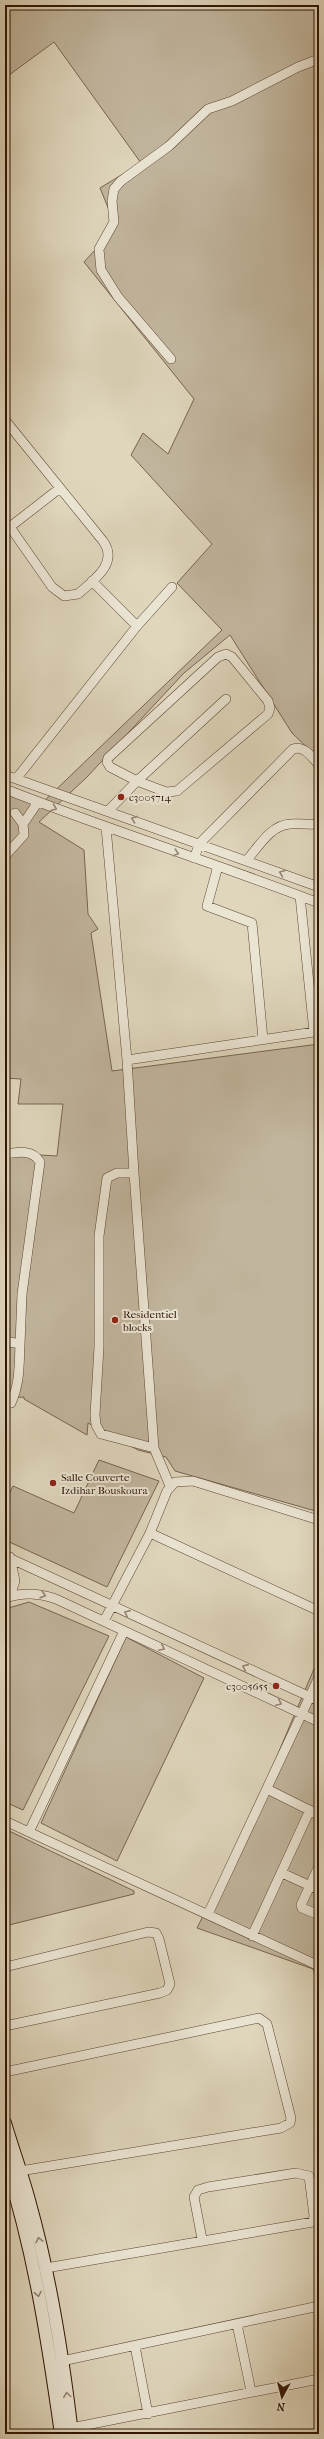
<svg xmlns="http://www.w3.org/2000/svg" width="324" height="2439" viewBox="0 0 324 2439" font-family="'IM FELL French Canon',serif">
	<rect width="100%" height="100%" fill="#dfd6bc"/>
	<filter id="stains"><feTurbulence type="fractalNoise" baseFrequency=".005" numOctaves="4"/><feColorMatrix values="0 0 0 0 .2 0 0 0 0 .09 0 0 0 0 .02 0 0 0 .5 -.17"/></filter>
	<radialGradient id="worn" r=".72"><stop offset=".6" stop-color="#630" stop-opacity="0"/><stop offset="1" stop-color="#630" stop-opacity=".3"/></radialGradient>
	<path fill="#c1b59d" stroke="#786450" d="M 5,5 L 319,5 L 319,759 L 292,733 L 230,635 L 184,673 L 87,777 L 39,822 L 84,850 L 88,914 L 98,929 L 91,933 L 112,1071 L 319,1044 L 319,1512 L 175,1471 L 166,1457 L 138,1450 L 88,1423 L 87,1435 L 24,1399 L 24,1397 L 5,1398 L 5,1153 L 57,1156 L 63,1104 L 18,1104 L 21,1079 L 5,1078 L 5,791 L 40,805 L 222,630 L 177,583 L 212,544 L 131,455 L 143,433 L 168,454 L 194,399 L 84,262 L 116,227 L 100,188 L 141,163 L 54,42 L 5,78 Z
		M 99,1460 L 159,1481 L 107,1587 L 5,1540 L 5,1503 L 13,1486 L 74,1513 Z
		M 29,1602 L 109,1636 L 23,1810 L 5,1802 L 5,1609 Z
		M 126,1637 L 204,1678 L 117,1861 L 41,1823 Z
		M 319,1657 L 319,1987 L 313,1969 L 197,1928 L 246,1829 Z
		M 5,1829 L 134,1891 L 134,1894 L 5,1926 Z"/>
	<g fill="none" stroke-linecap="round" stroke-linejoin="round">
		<g stroke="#5c4431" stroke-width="10">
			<path id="street" d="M 171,359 L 118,297 L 101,270 L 99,249 L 114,222 L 112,201 L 114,189 L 121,181 L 169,146 L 208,109 L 232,101 L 298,67 L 319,59
				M 5,420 L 103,541 C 119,563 94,580 78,594 L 64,596 L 52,587 L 10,527
				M 6,530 L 60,488
				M 92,581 L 137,626
				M 5,775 L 319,887
				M 16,779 L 137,626 L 172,587
				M 5,789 C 109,830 215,863 319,903
				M 109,810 L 137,781 L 110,767 L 107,762 L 108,758 L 218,657 L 226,654 L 232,657 L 268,701 L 270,708 L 268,714 L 177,791 L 166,792 L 137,781 L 226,699
				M 23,824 L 38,802
				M 106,827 L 127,1060 L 134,1173
				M 5,856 L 24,835 L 23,824 L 15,813
				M 194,858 L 200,843 L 293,749 C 304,745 312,757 319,765
				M 247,860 C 259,846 271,825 290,824 C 300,823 309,825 319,824
				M 218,866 L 207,906 L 252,923 L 263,1039
				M 127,1060 L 314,1032 L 300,896
				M 5,1154 C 17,1152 33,1149 40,1162 L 22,1294 L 20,1344
				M 5,1341 L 20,1344 C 19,1365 20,1384 11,1403 L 5,1404
				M 154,1448 L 101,1434 L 96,1425 L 95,1415 L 99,1347 L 99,1236 L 107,1178 L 117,1173 L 134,1173 L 154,1448 L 170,1486
				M 150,1533 L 319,1611
				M 5,1556 L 319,1701
				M 10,1557 L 15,1581 L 10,1596
				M 5,1598 C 24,1592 38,1593 56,1599 L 319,1722
				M 104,1621 L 150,1533 L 167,1491 L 175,1482 L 193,1481 L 319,1520
				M 267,1789 L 319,1815
				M 5,1821 L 319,1966
				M 29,1832 L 124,1631
				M 319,1866 L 301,1905 L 302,1908 L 319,1915
				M 282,1873 L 319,1890
				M 208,1914 L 319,1677
				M 252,1936 L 310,1810
				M 5,1967 L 148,1932 L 156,1933 L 159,1939 L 170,1984 L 167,1990 L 160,1993 L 5,2026
				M 5,2072 L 259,2018 L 267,2024 L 291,2118 L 290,2123 L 281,2128 L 20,2171
				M 46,2268 L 313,2222 L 314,2216 L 309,2176 L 296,2173 L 208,2187 L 198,2190 L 194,2197 L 202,2239
				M 237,2324 L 251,2391
				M 135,2346 L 148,2414
				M 62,2361 L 319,2306
				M 71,2428 L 319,2379"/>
		</g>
		<g stroke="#301403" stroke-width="14">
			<path id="secondary" d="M 5,2123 C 13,2150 23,2177 30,2204 C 51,2279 63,2357 72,2434
				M 5,2161 C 34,2250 48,2342 61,2434"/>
		</g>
		<use href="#street" stroke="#eae4d3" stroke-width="9"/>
		<use href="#secondary" stroke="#eae4d3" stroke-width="12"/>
	</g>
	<defs><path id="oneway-chevron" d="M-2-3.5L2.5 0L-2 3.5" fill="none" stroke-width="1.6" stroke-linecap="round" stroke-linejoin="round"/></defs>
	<g stroke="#968675">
		<use href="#oneway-chevron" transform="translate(54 808) rotate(21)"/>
		<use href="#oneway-chevron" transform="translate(134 819) rotate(-160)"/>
		<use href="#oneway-chevron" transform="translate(176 853) rotate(18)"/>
		<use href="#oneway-chevron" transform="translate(282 873) rotate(-159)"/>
		<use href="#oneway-chevron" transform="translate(43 1595) rotate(16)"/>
		<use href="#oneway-chevron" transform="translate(127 1613) rotate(-156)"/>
		<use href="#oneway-chevron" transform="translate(162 1648) rotate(25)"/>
		<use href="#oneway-chevron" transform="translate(245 1667) rotate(-156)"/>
		<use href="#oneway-chevron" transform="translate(279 1703) rotate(25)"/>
		<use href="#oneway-chevron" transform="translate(39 2240) rotate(-103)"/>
		<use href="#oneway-chevron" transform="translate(38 2294) rotate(79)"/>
		<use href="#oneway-chevron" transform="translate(67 2395) rotate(-97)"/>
	</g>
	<g fill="#8f2418" stroke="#eae4d3" stroke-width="1.5">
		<circle cx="121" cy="797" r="4"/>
		<circle cx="115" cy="1320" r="4"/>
		<circle cx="53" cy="1483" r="4"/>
		<circle cx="276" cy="1686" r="4"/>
	</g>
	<g text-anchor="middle" stroke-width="4" stroke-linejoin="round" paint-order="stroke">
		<g font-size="11" fill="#301403" stroke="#eae4d3" text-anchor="start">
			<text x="129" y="801">c3005714</text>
			<text x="123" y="1318">Residentiel<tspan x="123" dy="13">blocks</tspan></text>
			<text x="61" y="1481">Salle Couverte<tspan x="61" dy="13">Izdihar Bouskoura</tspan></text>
			<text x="268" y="1690" text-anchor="end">c3005655</text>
		</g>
	</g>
	<rect width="324" height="2439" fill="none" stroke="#dfd6bc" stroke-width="20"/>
	<rect x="6" y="6" width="312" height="2427" fill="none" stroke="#301403" stroke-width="2"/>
	<rect x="10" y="10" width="304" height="2419" fill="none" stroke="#301403"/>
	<g transform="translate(282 2397) rotate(187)" stroke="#eae4d3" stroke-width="3" paint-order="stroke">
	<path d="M0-3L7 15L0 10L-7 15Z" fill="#301403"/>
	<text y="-6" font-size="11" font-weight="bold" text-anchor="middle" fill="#301403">N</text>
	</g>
	<rect width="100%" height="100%" filter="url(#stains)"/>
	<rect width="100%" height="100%" fill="url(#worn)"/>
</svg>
